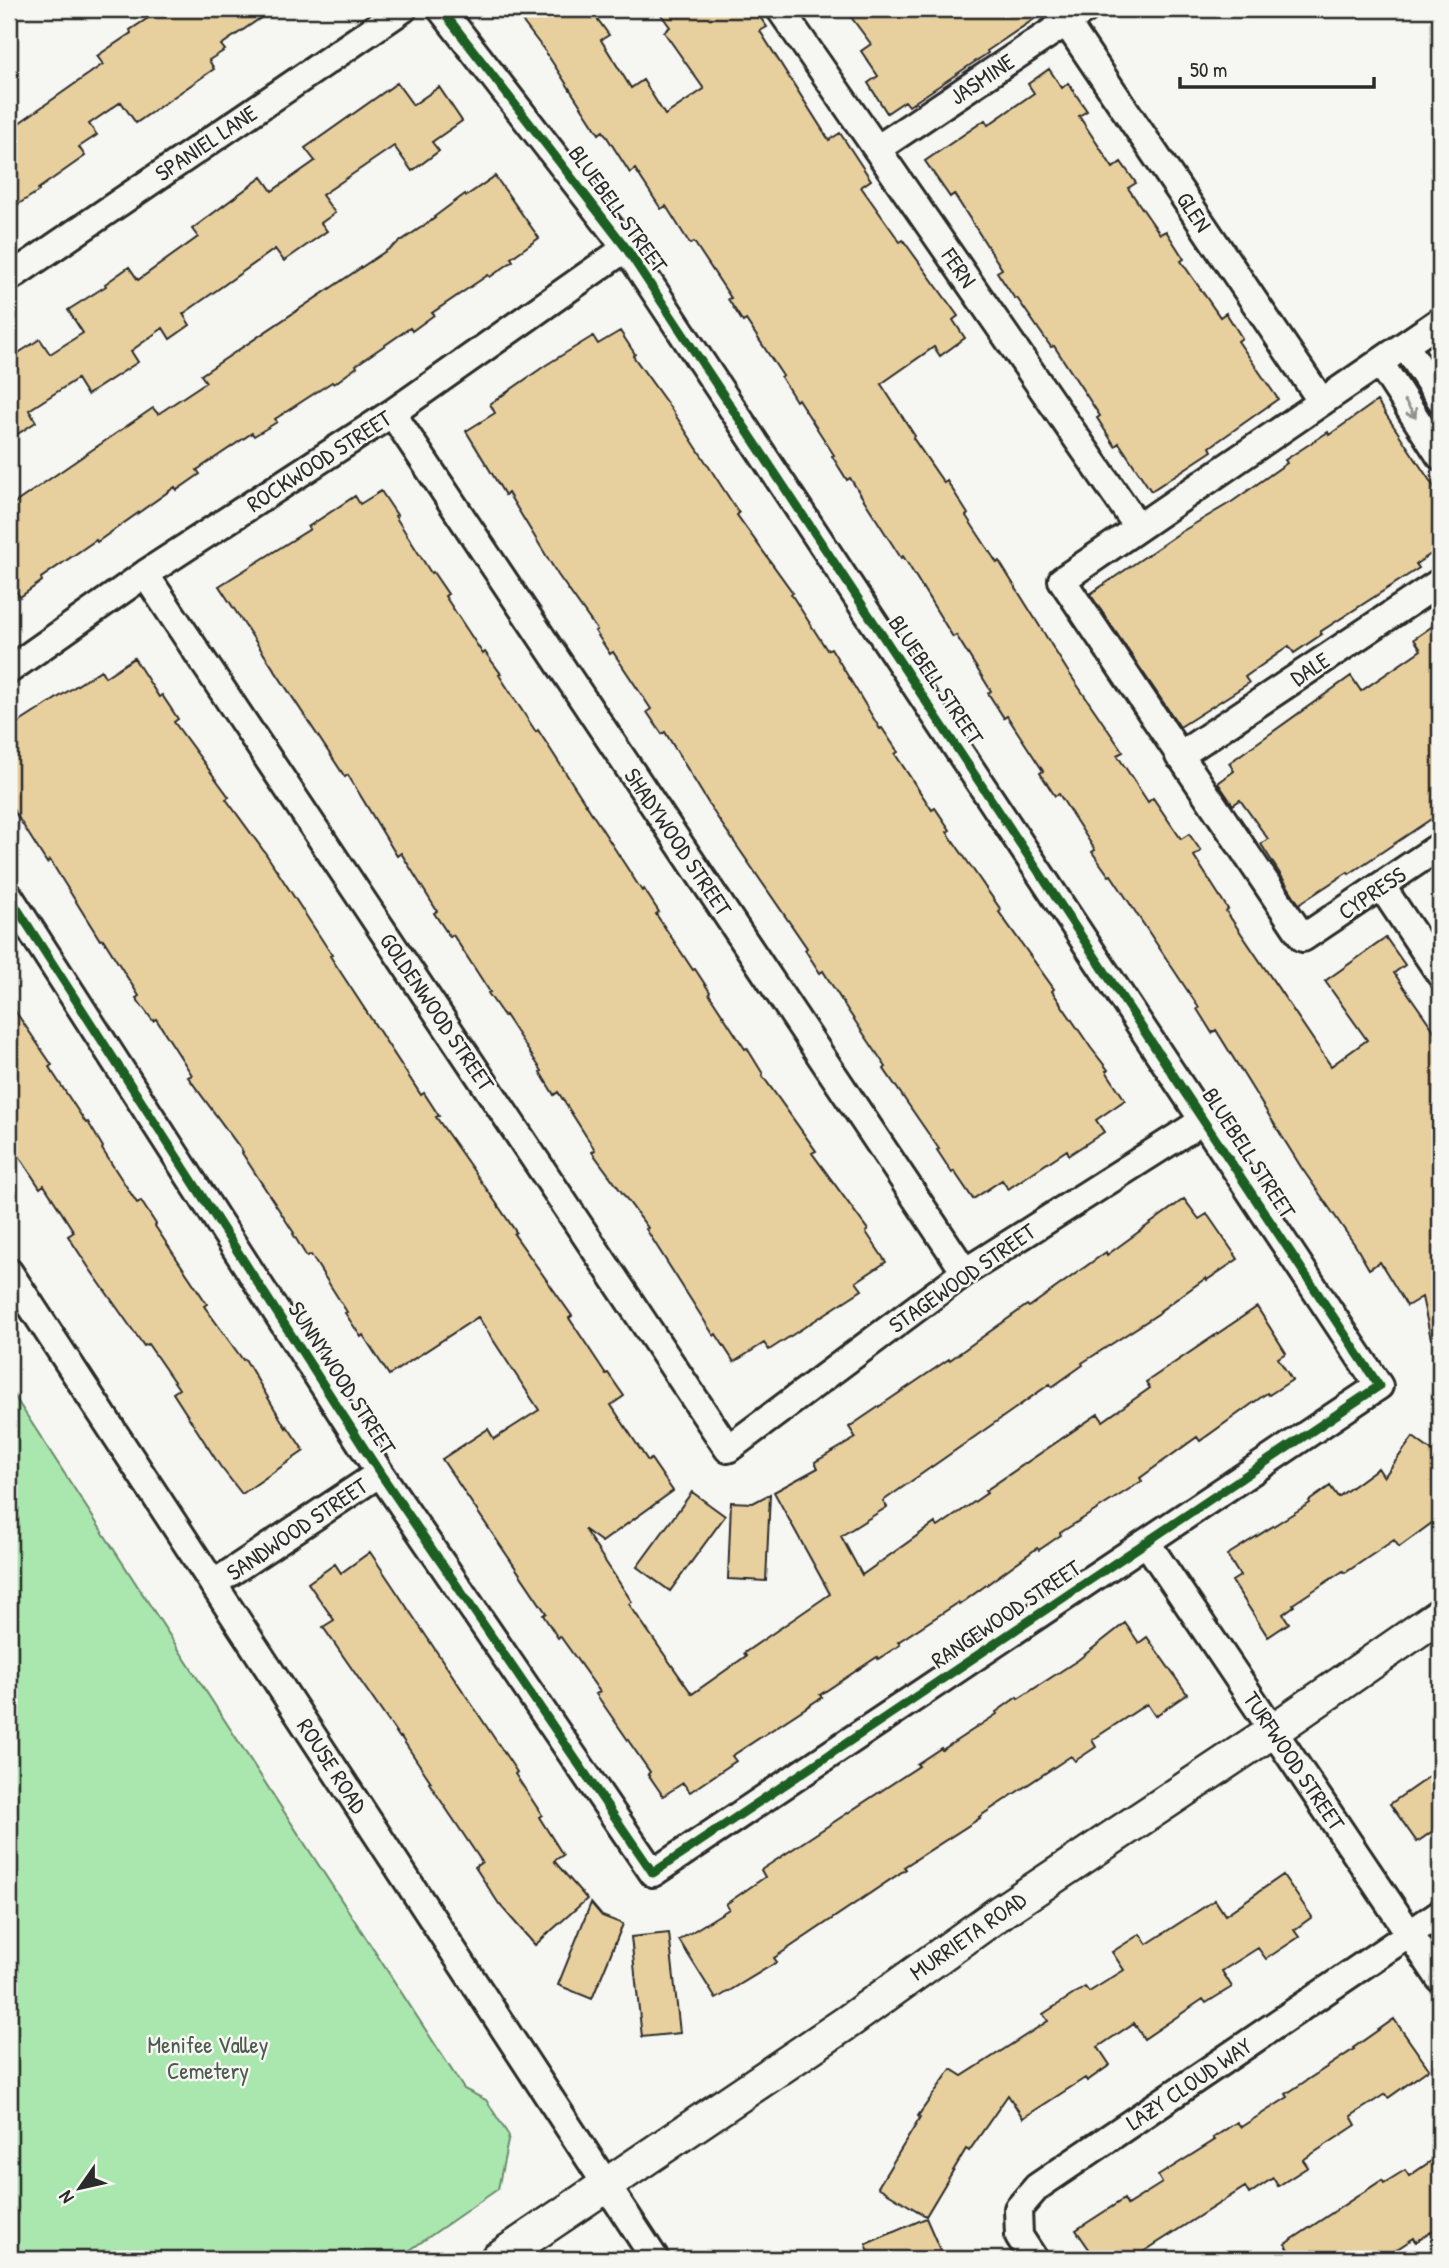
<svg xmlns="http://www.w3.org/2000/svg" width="1449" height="2268" viewBox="0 0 1449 2268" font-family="'Patrick Hand',sans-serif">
	<rect width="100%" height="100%" fill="#f6f6f2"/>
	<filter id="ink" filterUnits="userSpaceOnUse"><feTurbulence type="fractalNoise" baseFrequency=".0143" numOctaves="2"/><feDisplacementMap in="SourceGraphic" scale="14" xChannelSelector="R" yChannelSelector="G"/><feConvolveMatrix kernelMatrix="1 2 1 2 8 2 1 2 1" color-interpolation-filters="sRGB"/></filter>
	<g filter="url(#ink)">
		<path fill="#aae7ae" stroke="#6a896c" stroke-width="2" d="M 9,1388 L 464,2089 L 486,2100 L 509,2136 L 498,2189 L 397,2259 L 9,2259 Z"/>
		<path fill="#e8d09e" stroke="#2b2b2b" stroke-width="2" d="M 162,9 L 274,9 L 221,45 L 225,50 L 209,60 L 214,69 L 136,123 L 121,102 L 89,124 L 97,135 L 79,147 L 85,156 L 38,189 L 39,191 L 9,210 L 9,130 L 103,64 L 97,56 L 131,33 L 130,30 Z
			M 513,9 L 590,9 L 609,35 L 601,40 L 631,88 L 643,80 L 665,115 L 704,89 L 664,32 L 670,27 L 657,9 L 754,9 L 767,27 L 760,31 L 829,140 L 840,133 L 871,180 L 861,187 L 900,242 L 903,240 L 958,316 L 953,320 L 965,338 L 940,356 L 934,347 L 881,384 L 915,436 L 913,438 L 944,483 L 947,481 L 968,514 L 966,516 L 997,563 L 999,561 L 1067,670 L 1123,752 L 1117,755 L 1148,802 L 1153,798 L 1181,839 L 1189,834 L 1201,851 L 1194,856 L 1228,909 L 1226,911 L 1331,1066 L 1367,1040 L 1325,981 L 1386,938 L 1405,965 L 1394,973 L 1440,1039 L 1440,1338 L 1431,1339 L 1422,1297 L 1407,1306 L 1380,1262 L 1369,1269 L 1355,1245 L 1301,1167 L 1216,1030 L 1212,1033 L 1197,1009 L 1199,1008 L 1111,875 L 1109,876 L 1092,852 L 1095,850 L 1059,794 L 1055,796 L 1040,773 L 1043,771 L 1007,716 L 1004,718 L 988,693 L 991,691 L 956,635 L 953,637 L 903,556 L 901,558 L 850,478 L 847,480 L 832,456 L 834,455 L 798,399 L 796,401 L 781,377 L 783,376 L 746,320 L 743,322 L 728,299 L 731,298 L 694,242 L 690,244 L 666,206 L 661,209 L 635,169 L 630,173 L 603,131 L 599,134 L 545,51 Z
			M 845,9 L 1049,9 L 987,51 L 988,53 L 909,106 L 905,101 L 887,113 L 868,83 L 878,76 L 861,51 L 871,44 Z
			M 1049,69 L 1062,88 L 1068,83 L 1087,111 L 1079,116 L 1113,168 L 1121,162 L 1136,183 L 1128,188 L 1160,234 L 1166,231 L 1184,259 L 1181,261 L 1220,317 L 1226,313 L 1242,338 L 1238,341 L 1278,399 L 1210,447 L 1212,451 L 1151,491 L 1119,443 L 1115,446 L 1097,418 L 1100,416 L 1054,346 L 1051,347 L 1017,298 L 1015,299 L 997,272 L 1002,269 L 954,194 L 950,197 L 925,161 L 985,120 L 988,125 L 1034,93 L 1028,84 Z
			M 397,83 L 413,105 L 439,87 L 462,121 L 432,142 L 439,151 L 412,171 L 394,146 L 322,195 L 335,213 L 321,223 L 327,231 L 284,261 L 275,249 L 183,314 L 190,325 L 170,339 L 163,328 L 131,351 L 138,362 L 87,395 L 77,379 L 29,410 L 36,422 L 16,435 L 9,423 L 9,359 L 40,339 L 50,354 L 83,333 L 68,310 L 106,286 L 105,284 L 129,267 L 138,280 L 198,237 L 192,229 L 262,177 L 272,191 L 315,161 L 305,148 Z
			M 495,176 L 539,238 L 511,258 L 513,261 L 490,277 L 488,275 L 432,313 L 434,315 L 412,331 L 410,328 L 356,365 L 357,367 L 334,384 L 332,382 L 275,419 L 277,422 L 254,436 L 252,433 L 197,470 L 200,474 L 177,490 L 175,487 L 97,542 L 96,540 L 41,578 L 42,581 L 20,597 L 9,581 L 9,507 L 153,408 L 158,414 L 206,382 L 201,375 L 435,218 L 434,217 L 465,194 L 466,196 Z
			M 620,331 L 635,354 L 633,356 L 672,410 L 739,513 L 737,515 L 793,593 L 791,594 L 827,650 L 831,648 L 880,729 L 882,728 L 898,752 L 895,754 L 932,810 L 935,808 L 950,830 L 947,832 L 1001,910 L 999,912 L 1054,989 L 1052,991 L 1091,1048 L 1108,1070 L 1106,1071 L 1125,1100 L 1096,1120 L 1104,1132 L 1069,1155 L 1067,1150 L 1008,1189 L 1002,1180 L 973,1199 L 954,1171 L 952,1173 L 937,1150 L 939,1149 L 884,1069 L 886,1067 L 849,1012 L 823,971 L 820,973 L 805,950 L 807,948 L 715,814 L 665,732 L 662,734 L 647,712 L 651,709 L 613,652 L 610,654 L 595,631 L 597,630 L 558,575 L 508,493 L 505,495 L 466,431 L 495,413 L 490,404 L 546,365 L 593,336 L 598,344 Z
			M 1377,401 L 1440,496 L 1440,548 L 1416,564 L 1419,568 L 1320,632 L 1322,634 L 1294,653 L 1289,646 L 1245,677 L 1249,683 L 1180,727 L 1090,594 L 1181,532 L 1233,501 L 1287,463 L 1285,460 L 1328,432 L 1329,435 Z
			M 381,491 L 397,515 L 395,516 L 431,573 L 433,572 L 448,594 L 445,596 L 483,654 L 485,652 L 501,674 L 499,675 L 536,732 L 538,730 L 642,891 L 644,889 L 659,912 L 656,914 L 693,970 L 695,969 L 710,992 L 709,994 L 745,1049 L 747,1048 L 763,1074 L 762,1075 L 816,1151 L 812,1153 L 868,1230 L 866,1232 L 886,1262 L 856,1282 L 862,1290 L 769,1350 L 764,1343 L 734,1362 L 716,1334 L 714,1336 L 646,1229 L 648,1228 L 592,1152 L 595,1150 L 558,1092 L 554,1095 L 540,1072 L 542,1071 L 505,1015 L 504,1016 L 488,993 L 490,992 L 453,935 L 450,937 L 434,913 L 437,911 L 401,853 L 397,856 L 348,775 L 345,777 L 219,586 L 310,529 L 308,527 L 355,496 L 360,504 Z
			M 1440,621 L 1440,813 L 1349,874 L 1348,872 L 1299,904 L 1261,844 L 1268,839 L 1240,800 L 1233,805 L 1218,783 L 1234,771 L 1229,763 L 1351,676 L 1361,691 L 1421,650 L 1414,639 Z
			M 134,658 L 159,697 L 162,695 L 178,719 L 174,722 L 229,797 L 226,799 L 266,854 L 332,955 L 330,956 L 421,1095 L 424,1093 L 439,1116 L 436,1117 L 490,1194 L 516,1232 L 514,1234 L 572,1316 L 569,1318 L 606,1374 L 608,1373 L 624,1396 L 611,1405 L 648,1461 L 651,1459 L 673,1491 L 602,1542 L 584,1529 L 632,1602 L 629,1604 L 692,1694 L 746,1656 L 744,1653 L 830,1594 L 774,1492 L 818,1468 L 815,1462 L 856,1438 L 849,1427 L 949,1359 L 950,1360 L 1027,1305 L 1029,1307 L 1106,1252 L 1107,1255 L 1184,1199 L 1199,1219 L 1207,1214 L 1238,1259 L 1207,1280 L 1206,1278 L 1160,1311 L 1161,1312 L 1082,1363 L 1083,1365 L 1052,1387 L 1050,1384 L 1003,1417 L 883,1501 L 887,1507 L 841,1536 L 862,1575 L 935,1523 L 938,1527 L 987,1493 L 985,1491 L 1098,1414 L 1103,1421 L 1150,1388 L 1146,1382 L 1257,1307 L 1286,1353 L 1278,1358 L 1292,1380 L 1269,1395 L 1267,1393 L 1200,1441 L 1197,1437 L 1140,1478 L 1142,1481 L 1060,1533 L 1061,1535 L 1039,1550 L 1037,1548 L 959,1605 L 958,1603 L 898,1642 L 900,1645 L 878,1659 L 877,1657 L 820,1695 L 822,1697 L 732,1756 L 736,1761 L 690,1792 L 683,1783 L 663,1796 L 648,1774 L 650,1772 L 596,1694 L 600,1692 L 560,1636 L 558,1638 L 543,1615 L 546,1613 L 442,1459 L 488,1429 L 494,1439 L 539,1410 L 478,1317 L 389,1375 L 363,1335 L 361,1337 L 345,1313 L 347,1312 L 311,1255 L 307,1257 L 293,1234 L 294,1233 L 242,1153 L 243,1152 L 188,1077 L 192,1075 L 156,1019 L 153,1021 L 136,998 L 139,996 L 103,939 L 100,940 L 50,860 L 47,863 L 9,803 L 9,729 L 101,670 L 105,677 Z
			M 9,1002 L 52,1065 L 49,1067 L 86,1123 L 88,1122 L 103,1147 L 102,1149 L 137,1203 L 141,1201 L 156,1224 L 155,1226 L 207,1304 L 204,1306 L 243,1360 L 245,1359 L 286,1428 L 287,1426 L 304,1451 L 242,1494 L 220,1466 L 173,1393 L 179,1389 L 148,1344 L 144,1346 L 89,1268 L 68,1236 L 74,1232 L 44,1185 L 40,1188 L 9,1141 Z
			M 1413,1437 L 1440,1457 L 1440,1517 L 1399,1547 L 1394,1540 L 1345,1573 L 1343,1571 L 1293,1604 L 1294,1606 L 1283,1614 L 1289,1623 L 1268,1637 L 1232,1581 L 1240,1576 L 1227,1555 L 1310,1503 L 1309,1501 L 1330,1486 L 1338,1497 L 1378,1468 L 1384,1477 Z
			M 692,1492 L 725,1516 L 670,1591 L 637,1567 Z
			M 770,1494 L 766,1581 L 728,1579 L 731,1502 L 753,1503 Z
			M 370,1552 L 517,1772 L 515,1774 L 542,1815 L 539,1817 L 563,1855 L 554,1861 L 587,1899 L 535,1945 L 499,1904 L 475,1867 L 482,1862 L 429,1783 L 431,1782 L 401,1737 L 400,1738 L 323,1627 L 334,1620 L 308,1583 L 335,1564 L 341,1573 Z
			M 1125,1623 L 1139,1643 L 1147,1637 L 1187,1694 L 1155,1716 L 1147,1704 L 1092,1740 L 1096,1747 L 1075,1761 L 1071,1756 L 979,1817 L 980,1818 L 904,1867 L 906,1869 L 774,1958 L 777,1962 L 716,1999 L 679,1940 L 729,1909 L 726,1904 L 765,1877 L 761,1870 L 919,1766 L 917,1764 L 941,1748 L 942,1750 L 997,1714 L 996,1712 L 1017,1697 L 1018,1699 L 1078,1660 Z
			M 1440,1769 L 1440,1826 L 1417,1842 L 1390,1804 Z
			M 1283,1875 L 1312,1917 L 1294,1930 L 1299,1937 L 1266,1959 L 1258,1948 L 1222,1971 L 1232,1987 L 1206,2003 L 1203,1999 L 1144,2039 L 1134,2023 L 1098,2047 L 1110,2065 L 1087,2081 L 1085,2078 L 1023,2118 L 1008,2095 L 969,2151 L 966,2149 L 926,2216 L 878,2187 L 920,2118 L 918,2116 L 951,2069 L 962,2076 L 1048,2021 L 1043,2014 L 1085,1987 L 1089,1992 L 1124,1970 L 1112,1952 L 1140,1934 L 1147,1944 L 1215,1900 L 1225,1915 Z
			M 591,1903 L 602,1916 L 623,1924 L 592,1999 L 558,1985 Z
			M 669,1933 L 680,2033 L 642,2037 L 631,1937 Z
			M 1394,2019 L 1429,2069 L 1388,2098 L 1385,2094 L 1351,2116 L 1356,2125 L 1303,2160 L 1308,2167 L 1278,2186 L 1273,2178 L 1249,2194 L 1245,2187 L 1132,2259 L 1096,2259 L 1076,2230 L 1124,2199 L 1127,2205 L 1162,2183 L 1158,2176 L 1215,2140 L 1213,2138 L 1237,2122 L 1241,2127 L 1288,2097 L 1286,2094 L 1354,2049 L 1353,2048 Z
			M 1440,2155 L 1440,2226 L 1416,2242 L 1414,2238 L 1382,2259 L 1296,2259 L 1285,2244 L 1382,2180 L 1384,2183 L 1405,2170 L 1409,2176 Z
			M 926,2218 L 944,2259 L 872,2259 L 866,2244 Z"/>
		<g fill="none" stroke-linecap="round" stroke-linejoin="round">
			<g stroke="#2b2b2b" stroke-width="32">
				<path id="minor" d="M 780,9 L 1138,527
					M 1066,22 L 1322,402
					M 877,149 L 1086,9
					M 9,278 L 403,9
					M 1440,321 L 1062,580 L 1303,938 L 1440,846
					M 1405,345 L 1440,399
					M 1380,363 L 1440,456
					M 392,413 L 965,1272
					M 145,574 L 728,1449 L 965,1272 L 1204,1120
					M 9,670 L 145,574 L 392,413 L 626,248
					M 1179,756 L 1440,582
					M 1382,887 L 1440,974
					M 9,896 L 380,1473 L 653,1873 L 1379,1386 L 626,248 L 441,9
					M 9,1272 L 655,2259
					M 1147,1543 L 1440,1979
					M 213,1584 L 380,1473
					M 1034,2259 L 1019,2236 L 1018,2209 L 1037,2187 L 1440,1913"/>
			</g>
			<g stroke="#2b2b2b" stroke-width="38">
				<path id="major" d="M 497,2259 L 849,2021 L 1002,1911 L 1274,1730 L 1440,1615"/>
			</g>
			<use href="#minor" stroke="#f6f6f2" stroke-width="26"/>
			<use href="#major" stroke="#f6f6f2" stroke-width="33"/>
			<g stroke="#f6f6f2" stroke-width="13">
				<path id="cycleway" d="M 9,896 L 380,1473 L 653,1873 L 1379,1386 L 626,248 L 441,9"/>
			</g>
			<use href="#cycleway" stroke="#1b5e20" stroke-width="9"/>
		</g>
		<defs><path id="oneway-shaft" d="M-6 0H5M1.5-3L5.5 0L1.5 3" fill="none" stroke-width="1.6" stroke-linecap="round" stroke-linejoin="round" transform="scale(1.75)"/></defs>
		<use stroke="#90908e" href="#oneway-shaft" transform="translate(1410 409) rotate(57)"/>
	</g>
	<g text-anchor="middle" stroke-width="5" stroke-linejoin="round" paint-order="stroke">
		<g font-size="23" fill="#2b2b2b" stroke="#f6f6f2">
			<text transform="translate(982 79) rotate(-34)" y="8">JASMINE</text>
			<text transform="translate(206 143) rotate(-34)" y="8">SPANIEL LANE</text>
			<text transform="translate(618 209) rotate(54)" y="8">BLUEBELL STREET</text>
			<text transform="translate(1194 212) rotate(56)" y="8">GLEN</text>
			<text transform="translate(959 268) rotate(55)" y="8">FERN</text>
			<text transform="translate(319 461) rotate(-33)" y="8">ROCKWOOD STREET</text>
			<text transform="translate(1310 669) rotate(-34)" y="8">DALE</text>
			<text transform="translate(936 680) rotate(56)" y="8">BLUEBELL STREET</text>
			<text transform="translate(678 842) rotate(56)" y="8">SHADYWOOD STREET</text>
			<text transform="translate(1372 893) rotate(-34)" y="8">CYPRESS</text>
			<text transform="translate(437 1012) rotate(56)" y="8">GOLDENWOOD STREET</text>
			<text transform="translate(1249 1153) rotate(57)" y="8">BLUEBELL STREET</text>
			<text transform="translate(962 1278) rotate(-35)" y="8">STAGEWOOD STREET</text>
			<text transform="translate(342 1378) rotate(57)" y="8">SUNNYWOOD STREET</text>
			<text transform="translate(297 1529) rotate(-34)" y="8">SANDWOOD STREET</text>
			<text transform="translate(1006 1614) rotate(-34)" y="8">RANGEWOOD STREET</text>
			<text transform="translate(1294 1761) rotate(56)" y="8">TURFWOOD STREET</text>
			<text transform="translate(332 1766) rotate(57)" y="8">ROUSE ROAD</text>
			<text transform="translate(968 1936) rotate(-35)" y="8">MURRIETA ROAD</text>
			<text transform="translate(1189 2084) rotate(-34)" y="8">LAZY CLOUD WAY</text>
		</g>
		<g font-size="23" fill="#4b5a4c" stroke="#f6f6f2">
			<text x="208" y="2053">Menifee Valley<tspan x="208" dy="26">Cemetery</tspan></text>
		</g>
	</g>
	<rect width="1449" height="2268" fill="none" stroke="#f6f6f2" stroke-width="35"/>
	<rect x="18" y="18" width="1414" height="2233" fill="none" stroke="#2b2b2b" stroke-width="2.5" filter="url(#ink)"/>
	<g transform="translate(80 2188) rotate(236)" stroke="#f6f6f2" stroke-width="5" paint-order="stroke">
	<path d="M0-5L12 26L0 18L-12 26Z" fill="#2b2b2b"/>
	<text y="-10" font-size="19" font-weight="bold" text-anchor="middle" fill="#2b2b2b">N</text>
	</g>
	<path d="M1180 77v10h194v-10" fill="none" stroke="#2b2b2b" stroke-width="3.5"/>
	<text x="1190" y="77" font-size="21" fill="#2b2b2b" stroke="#f6f6f2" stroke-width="5" paint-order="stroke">50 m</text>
</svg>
